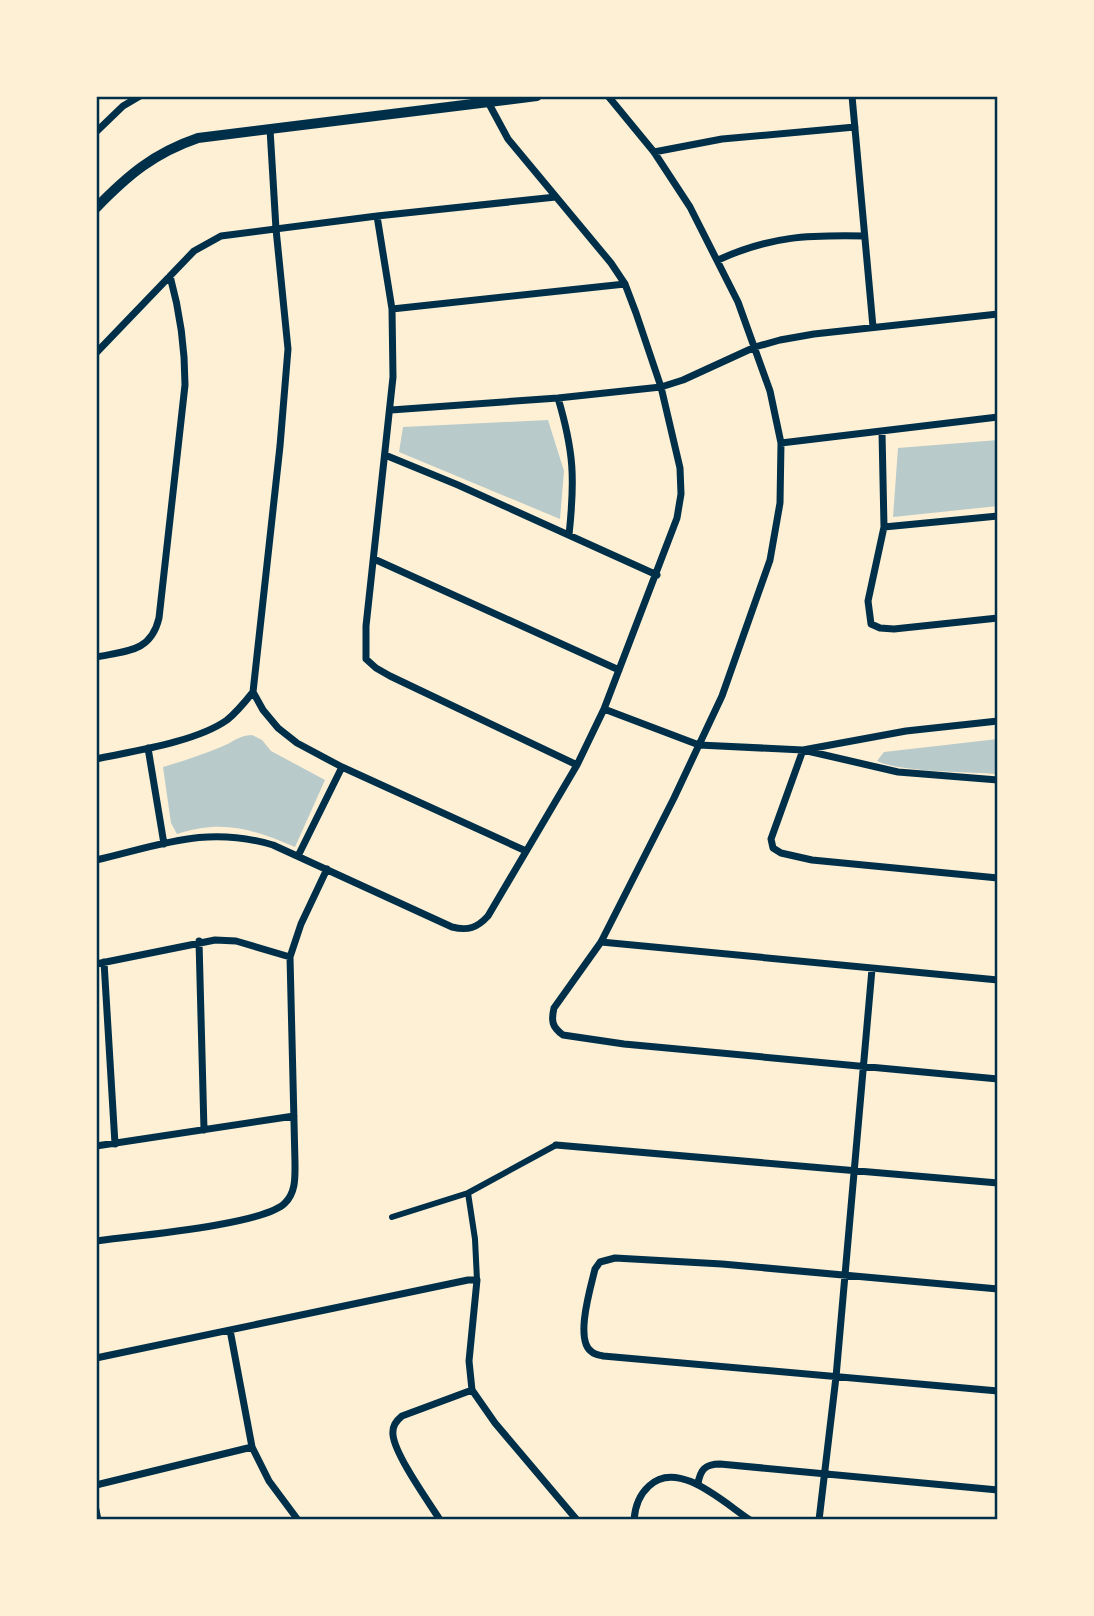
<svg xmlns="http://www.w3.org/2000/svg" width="1094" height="1616" viewBox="0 0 1094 1616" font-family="'Nunito Sans',sans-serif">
	<rect width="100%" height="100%" fill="#fdf0d5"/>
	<path fill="#b9caca" d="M 548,420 L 564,471 L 560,519 L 399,452 L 403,427 Z
		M 998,440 L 998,506 L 893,517 L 898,448 Z
		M 252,735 L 262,740 L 271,751 L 325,780 L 295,847 C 252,829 223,819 177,834 L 171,823 L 163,767 C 183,761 202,755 221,747 C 234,742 237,736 252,735 Z
		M 998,739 L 998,774 C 970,772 899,772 877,761 L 884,752 Z"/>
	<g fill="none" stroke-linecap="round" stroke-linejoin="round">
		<path stroke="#003049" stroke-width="6" d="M 468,1193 L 475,1239 L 477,1280
			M 392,1217 L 468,1193 L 556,1145"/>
		<path stroke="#003049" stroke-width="7" d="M 608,96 L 654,152 L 690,207 L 738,302 L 770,391 L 781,443 L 780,503 L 770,560 L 722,696 L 674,798 L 601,942 L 554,1008 C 551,1021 552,1027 563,1035 L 624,1044 L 998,1079
			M 852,96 L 873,327
			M 96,132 L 123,106 L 140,96
			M 654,152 L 722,139 L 855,127
			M 377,216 L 392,309 L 393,377 L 366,626 L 366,659 L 376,668 L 390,676 L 577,765
			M 718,260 C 770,236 808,235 864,236
			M 392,309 L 625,284
			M 96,353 L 194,251 L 221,236 L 377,216 L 556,197
			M 558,398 C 574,452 575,479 569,535
			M 391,410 L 558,398 L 661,387 L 683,380 L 755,347 L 780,340 L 814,334 L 998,314
			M 882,432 L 884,527 L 868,601 L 871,624 L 880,628 L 894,629 L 998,618
			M 781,443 L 998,417
			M 385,455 L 458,485 L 657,575
			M 884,527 L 998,516
			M 374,559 L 619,670
			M 96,657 C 127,651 151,652 159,618 L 185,385 C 185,348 180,312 170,276
			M 253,692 L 280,446 L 288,349 L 276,229 L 270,129
			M 253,692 L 263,710 L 278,728 L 297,743 L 342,767 L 526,851
			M 604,709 L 699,745 L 803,750 L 906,731 L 998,721
			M 148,748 L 164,844
			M 96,759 C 134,751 196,742 227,720 C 237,712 245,702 253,692
			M 998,780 L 898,772 L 803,750 L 771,839 L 773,848 L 781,853 L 812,860 L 998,878
			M 298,856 L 342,767
			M 96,860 C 161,845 206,825 273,845 L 452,927 C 468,931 477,928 488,916 L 577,765 L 604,709 L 677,518 L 681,494 L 680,468 L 661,387 L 636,313 L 625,284 L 611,263 L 508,139 L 488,102
			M 199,941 L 204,1130
			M 601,942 L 998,980
			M 104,962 L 115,1144
			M 96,964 L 215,940 L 236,941 L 290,957
			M 556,1145 L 998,1183
			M 96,1146 L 294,1116
			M 96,1241 C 132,1236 264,1225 285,1203 C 296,1192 295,1177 295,1163 L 290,957 L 301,924 L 327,869
			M 998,1289 L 722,1264 L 615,1258 L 600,1262 L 595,1269 C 591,1286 574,1341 592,1352 C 595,1355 599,1355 603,1356 L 998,1391
			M 230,1330 L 252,1447 L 269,1481 L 298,1520
			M 96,1358 L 468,1280 L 477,1280 L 469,1361 L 472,1390 L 495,1423 L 577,1520
			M 698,1484 C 700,1470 705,1464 720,1464 L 998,1490
			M 96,1485 L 252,1447
			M 96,1510 L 98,1520
			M 440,1520 C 428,1501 395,1455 393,1435 C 392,1426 396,1421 402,1416 L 472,1390
			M 634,1520 C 635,1506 639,1495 649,1486 C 678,1458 725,1504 750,1520
			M 819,1520 L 836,1377 L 872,969"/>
		<path stroke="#003049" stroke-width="10" d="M 96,208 C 128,175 154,153 198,138 L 537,96"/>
	</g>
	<rect width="1094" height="1616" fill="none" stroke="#fdf0d5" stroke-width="196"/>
	<rect x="98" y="98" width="898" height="1420" fill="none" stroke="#003049" stroke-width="2.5"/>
</svg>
